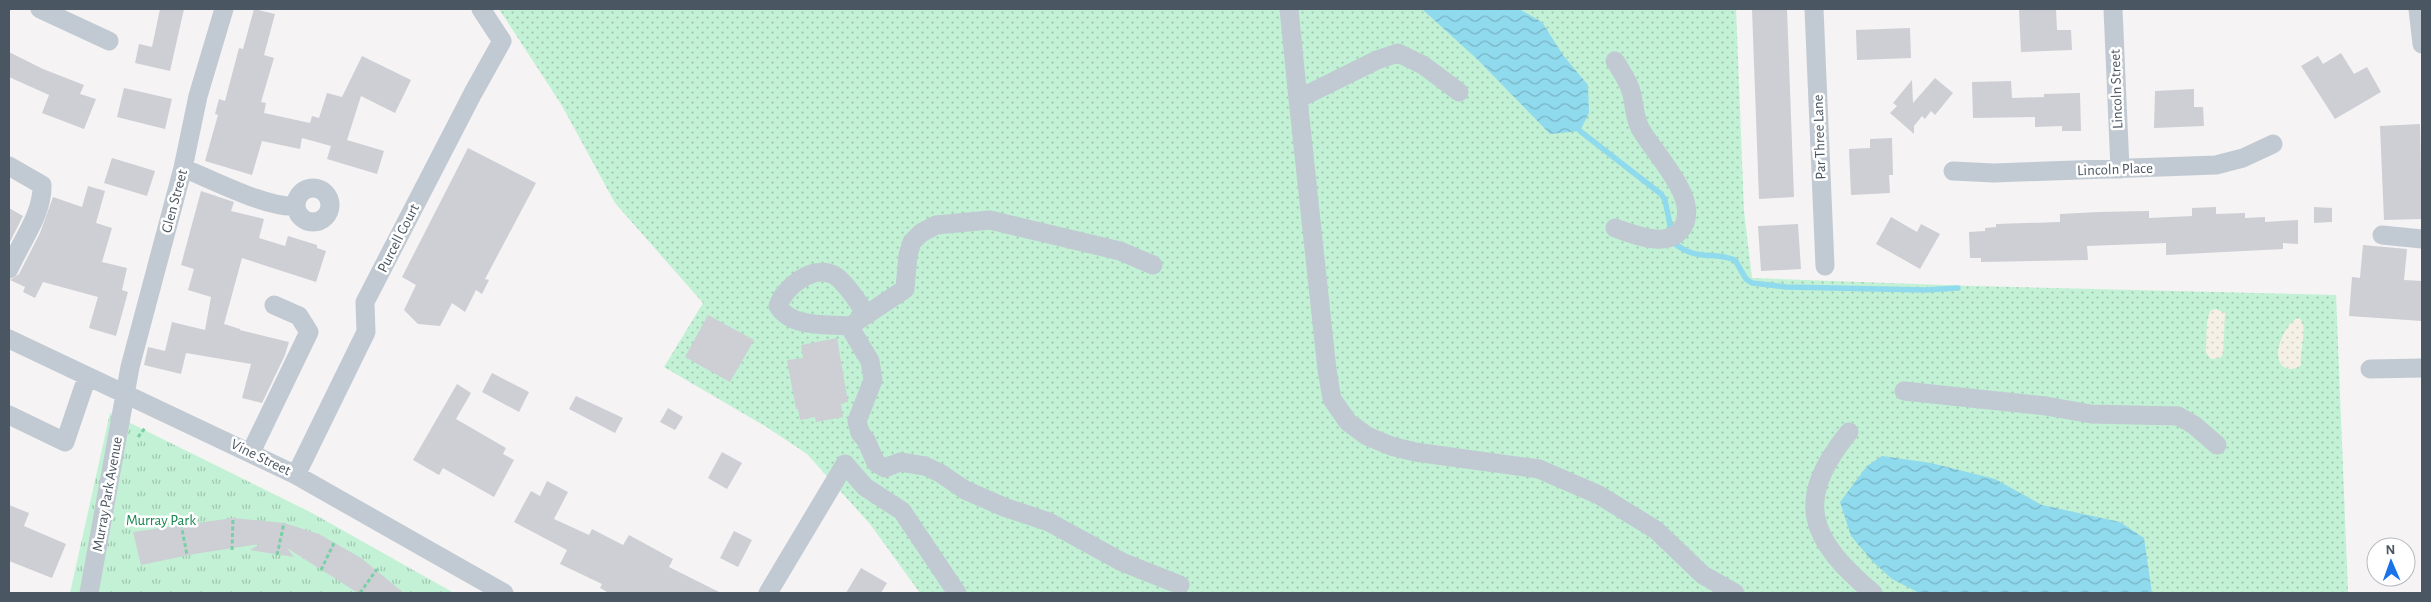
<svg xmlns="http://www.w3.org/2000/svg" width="2431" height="602" viewBox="0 0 2431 602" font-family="'Alegreya Sans',sans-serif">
	<defs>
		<pattern id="grass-dots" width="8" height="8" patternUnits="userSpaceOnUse" patternTransform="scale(1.25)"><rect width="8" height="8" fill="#c3f1d5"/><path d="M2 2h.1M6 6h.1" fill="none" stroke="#a0c6b0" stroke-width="1.8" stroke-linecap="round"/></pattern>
		<pattern id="sand-dots" width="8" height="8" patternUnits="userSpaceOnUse" patternTransform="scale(1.25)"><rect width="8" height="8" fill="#f5f0e5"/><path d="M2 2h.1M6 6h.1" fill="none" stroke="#d4d0c7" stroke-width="1.8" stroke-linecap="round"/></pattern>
		<pattern id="park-tufts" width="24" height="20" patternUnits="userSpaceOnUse" patternTransform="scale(1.25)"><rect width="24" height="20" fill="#c3f1d5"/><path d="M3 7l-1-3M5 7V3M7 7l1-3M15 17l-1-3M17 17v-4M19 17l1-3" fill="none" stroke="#a0c6b0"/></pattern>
		<pattern id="water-waves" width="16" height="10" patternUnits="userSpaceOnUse" patternTransform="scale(1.25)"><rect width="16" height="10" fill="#90daee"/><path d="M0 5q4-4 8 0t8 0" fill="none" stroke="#78b4c4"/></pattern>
	</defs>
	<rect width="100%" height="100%" fill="#f5f3f3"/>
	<path fill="url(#grass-dots)" d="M 499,9 L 1736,9 L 1744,211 L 1752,278 L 1972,286 L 2336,295 L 2348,593 L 920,593 L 870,524 L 807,454 L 765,426 L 664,367 L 703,303 L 615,203 L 561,104 Z"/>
	<path fill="url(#sand-dots)" d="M 2216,309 L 2225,313 L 2223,354 L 2220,358 L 2211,359 L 2206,353 C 2207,341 2205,319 2211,310 Z
		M 2299,318 C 2309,325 2299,352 2301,365 C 2298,368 2295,369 2290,369 C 2265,365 2285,321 2299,318 Z"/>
	<path fill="url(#park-tufts)" d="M 110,413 L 312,513 L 454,593 L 70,593 Z"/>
	<path fill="url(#water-waves)" d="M 1422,9 L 1519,9 L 1542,22 L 1563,55 L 1588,85 L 1589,113 L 1580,131 L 1550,134 L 1478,60 Z
		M 1882,456 L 1931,463 L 1995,479 L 2042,505 L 2120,522 L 2144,538 L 2152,593 L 1919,593 L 1892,579 L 1873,562 L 1851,536 L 1840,502 L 1867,466 Z"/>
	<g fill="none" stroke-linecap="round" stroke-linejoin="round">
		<path stroke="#90daee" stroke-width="5.5" d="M 1580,131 L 1661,194 L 1665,200 L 1671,230
			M 1674,243 C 1698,262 1712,251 1735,260 L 1746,279 L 1752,283 L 1786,287 L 1925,290 L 1958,288"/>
	</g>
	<path fill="#cdcfd5" d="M 160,9 L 184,9 L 170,71 L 135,63 L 139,44 L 152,47 Z
		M 254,9 L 275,14 L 264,55 L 274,58 L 261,102 L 266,103 L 264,113 L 310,123 L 312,116 L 319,118 L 327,93 L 342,97 L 362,56 L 411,80 L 395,113 L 361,96 L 347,140 L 384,151 L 377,174 L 327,159 L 331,146 L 302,138 L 300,149 L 262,141 L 252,175 L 205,161 L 218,115 L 215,114 L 219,99 L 225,101 L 239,48 L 243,49 Z
		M 1752,9 L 1787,9 L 1794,197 L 1759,199 Z
		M 2019,9 L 2056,9 L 2057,30 L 2071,30 L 2072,50 L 2021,52 Z
		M 1910,28 L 1911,58 L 1857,60 L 1856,30 Z
		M 9,52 L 43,69 L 84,85 L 80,94 L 96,99 L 84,129 L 42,113 L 49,95 L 9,77 Z
		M 2341,53 L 2354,74 L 2367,67 L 2381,92 L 2335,119 L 2301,66 L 2318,56 L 2323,64 Z
		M 1935,78 L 1953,93 L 1935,115 L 1931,111 L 1925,119 L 1922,116 L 1914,126 L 1914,134 L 1890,113 L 1897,106 L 1893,103 L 1912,80 L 1913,103 Z
		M 2011,81 L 2012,98 L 2044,97 L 2044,94 L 2080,93 L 2081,131 L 2062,131 L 2062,126 L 2035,127 L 2035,117 L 1973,118 L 1972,82 Z
		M 124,88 L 172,99 L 165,129 L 117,117 Z
		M 2194,89 L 2194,107 L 2203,107 L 2204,126 L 2154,128 L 2155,91 Z
		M 2420,124 L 2422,219 L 2384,220 L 2380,126 Z
		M 1892,138 L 1893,175 L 1889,175 L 1890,193 L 1851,195 L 1849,149 L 1870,148 L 1870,139 Z
		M 468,148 L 536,183 L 485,279 L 489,280 L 482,294 L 476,290 L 465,312 L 452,303 L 440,326 L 418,324 L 404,310 L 416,285 L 402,277 Z
		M 112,158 L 155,171 L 147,196 L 104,183 Z
		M 88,186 L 105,191 L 96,223 L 112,228 L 102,262 L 127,268 L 122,290 L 128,292 L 116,336 L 89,328 L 98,297 L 43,282 L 35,298 L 23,292 L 25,287 L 10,280 L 19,274 L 40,233 L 53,197 L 82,207 Z
		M 201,191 L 234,202 L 231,211 L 264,219 L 259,238 L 285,246 L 288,236 L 317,245 L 317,248 L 326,251 L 316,282 L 242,258 L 224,324 L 240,329 L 240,330 L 289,342 L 285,355 L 262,403 L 242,398 L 251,364 L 186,353 L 181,374 L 144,365 L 148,347 L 165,351 L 172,322 L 205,330 L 211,297 L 188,290 L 194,269 L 181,265 Z
		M 2216,207 L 2216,214 L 2245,213 L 2245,218 L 2265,217 L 2265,222 L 2298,220 L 2298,244 L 2283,243 L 2283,249 L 2166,255 L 2166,243 L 2087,246 L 2088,260 L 1981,262 L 1981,258 L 1970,258 L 1969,232 L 1985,231 L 1985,228 L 1996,227 L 1996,224 L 2060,222 L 2060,214 L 2098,212 L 2149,211 L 2149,218 L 2192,216 L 2192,208 Z
		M 2314,207 L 2332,208 L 2332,222 L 2314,223 Z
		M 9,208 L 23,216 L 9,244 Z
		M 1891,217 L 1917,232 L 1921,224 L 1940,234 L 1920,269 L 1876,244 Z
		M 1798,224 L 1801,269 L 1761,271 L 1758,226 Z
		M 2363,245 L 2407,249 L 2404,280 L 2422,281 L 2422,321 L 2349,316 L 2352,277 L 2360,278 Z
		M 708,315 L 754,340 L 730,382 L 685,357 Z
		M 837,338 L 848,402 L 841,403 L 843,417 L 816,422 L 815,417 L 800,420 L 798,409 L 796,409 L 787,360 L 803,358 L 801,345 Z
		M 492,373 L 529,392 L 519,412 L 482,392 Z
		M 457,384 L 471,393 L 456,419 L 506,448 L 503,454 L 514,460 L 494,497 L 443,468 L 439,475 L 413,460 Z
		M 576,396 L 623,418 L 615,433 L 569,409 Z
		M 668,408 L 683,417 L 675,430 L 660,422 Z
		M 722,452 L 742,463 L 727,489 L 708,478 Z
		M 547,481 L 568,492 L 554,519 L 589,535 L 592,529 L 623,545 L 629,535 L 673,559 L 669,567 L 721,593 L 609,593 L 600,588 L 602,584 L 560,564 L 567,550 L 514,522 L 531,491 L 540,496 Z
		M 9,505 L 29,513 L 24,526 L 66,544 L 52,578 L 9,561 Z
		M 233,518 L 284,523 L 319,534 L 361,558 L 404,593 L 358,593 L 287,548 L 294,557 L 250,550 L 260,544 L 194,554 L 141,565 L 133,532 Z
		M 734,531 L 752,540 L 738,567 L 720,558 Z
		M 861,568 L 887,583 L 881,593 L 846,593 Z"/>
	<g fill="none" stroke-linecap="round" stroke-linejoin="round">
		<path stroke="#7ad0a6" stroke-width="3" stroke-dasharray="4 2.5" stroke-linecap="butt" d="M 138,437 L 145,428
			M 181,524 L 187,555
			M 232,550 L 233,518
			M 277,555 L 284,523
			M 321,570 L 335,541
			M 360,593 L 377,569"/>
		<path stroke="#c1cad2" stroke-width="19" d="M 40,9 L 109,41
			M 1289,9 L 1298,99
			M 1814,9 L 1825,266
			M 2113,9 L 2120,169
			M 2418,9 L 2422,44
			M 1615,61 C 1621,71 1630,83 1632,95 C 1635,107 1634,116 1640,128 C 1653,153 1705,202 1680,231 C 1665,248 1633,234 1615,228
			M 1459,92 L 1423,65 L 1398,53 L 1377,60 L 1298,99 L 1327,370 L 1332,399 L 1348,422 L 1367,436 L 1391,446 L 1415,452 L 1539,469 L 1599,495 L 1656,530 L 1703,575 L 1735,593
			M 9,166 L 42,185 C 43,214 20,243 9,269
			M 183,168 C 211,179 268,209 296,206
			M 1953,171 L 1994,173 L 2216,165 L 2243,158 L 2273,144
			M296 205a17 17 0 1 1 34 0a17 17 0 1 1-34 0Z
			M 2382,235 L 2422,239
			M 867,315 C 858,303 847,283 834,275 C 813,264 784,287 778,306 C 791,328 826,324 849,326 L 870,361 L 873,380 L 857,421 L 860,433 L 866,440 L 876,463 L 885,468 L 900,462 L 925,466 L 940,473 L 965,490 L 1004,507 L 1049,522 L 1122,562 L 1180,585
			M 857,321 L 905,289 L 908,255 L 912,242 L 921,233 L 936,225 L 990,220 L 1120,251 L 1153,265
			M 9,339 L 296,475 L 504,593
			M 2370,369 L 2422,368
			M 1904,391 L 2046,406 L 2091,414 L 2178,416 L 2194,425 L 2217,445
			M 9,415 L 65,442 L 87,377
			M 1849,432 C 1793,501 1809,539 1873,593
			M 251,452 L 309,332 L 299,316 L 274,305
			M 296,475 L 366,332 L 365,302 L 473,93 L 502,41 L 481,9
			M 89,593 L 130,367 L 183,168 L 198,96 L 224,9
			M 768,593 L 845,464 L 865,487 L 902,511 L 957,593"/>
	</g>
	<g text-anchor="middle" stroke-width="5" stroke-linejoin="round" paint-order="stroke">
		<g font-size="15" fill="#4a5661" stroke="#fff">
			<text transform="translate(2116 89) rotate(-92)" y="5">Lincoln Street</text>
			<text transform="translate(1819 137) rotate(-92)" y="5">Par Three Lane</text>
			<text transform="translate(2115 169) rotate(-2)" y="5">Lincoln Place</text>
			<text transform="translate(174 201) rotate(-75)" y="5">Glen Street</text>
			<text transform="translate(398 238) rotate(-63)" y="5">Purcell Court</text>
			<text transform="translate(261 457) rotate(26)" y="5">Vine Street</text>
			<text transform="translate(107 494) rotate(-80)" y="5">Murray Park Avenue</text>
		</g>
		<g font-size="15" fill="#17864f" stroke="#fff">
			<text x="161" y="525">Murray Park</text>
		</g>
	</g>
	<rect width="2431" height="602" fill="none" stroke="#4a5661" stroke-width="20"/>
	<g transform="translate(2391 562) rotate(358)"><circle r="24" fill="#ffffff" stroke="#b7bbc0"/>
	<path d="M0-4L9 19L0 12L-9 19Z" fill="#1a73e8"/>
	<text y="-8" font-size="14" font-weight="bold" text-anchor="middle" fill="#4a5661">N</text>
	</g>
</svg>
